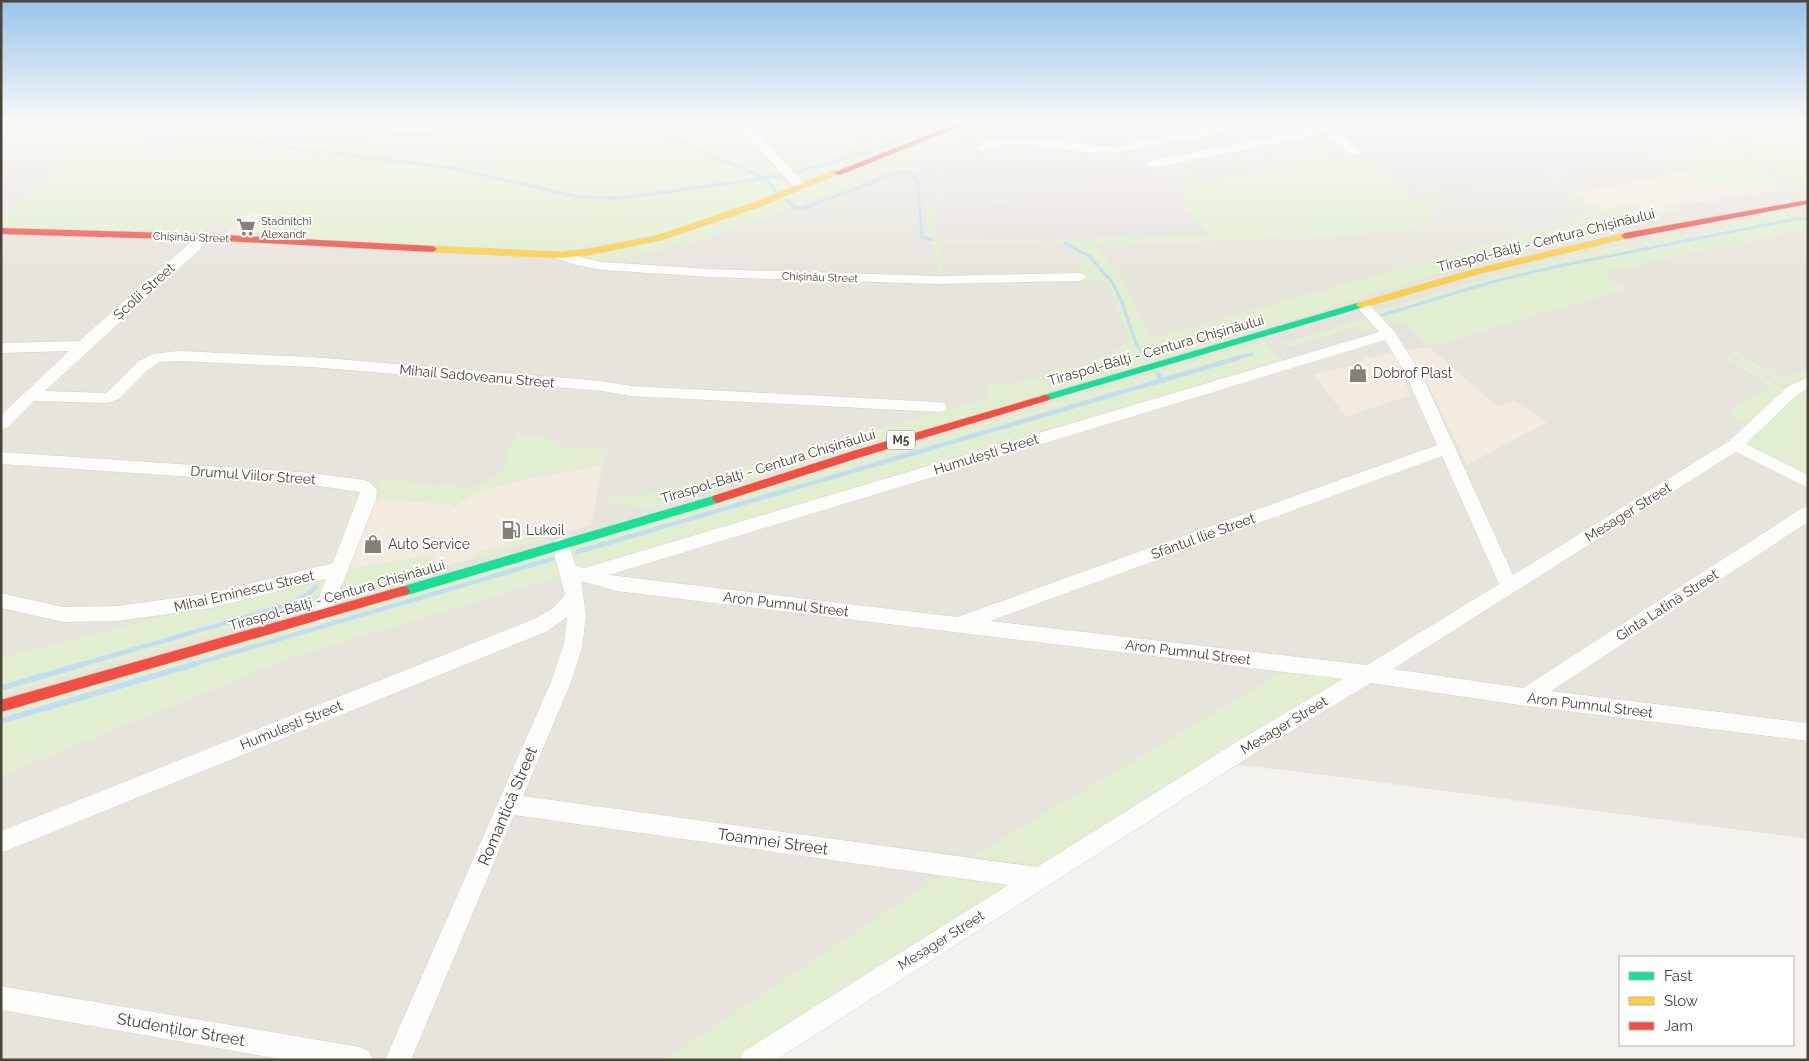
<svg xmlns="http://www.w3.org/2000/svg" width="1809" height="1061" viewBox="0 0 1809 1061" font-family="Raleway,sans-serif">
	<rect width="100%" height="100%" fill="#f4f2ee"/>
	<path fill="#e7e4dc" d="M 804,123 L 1808,123 L 1808,839 L 1325,775 L 1231,764 L 776,1060 L 1,1060 L 1,143 Z"/>
	<path fill="#f3ebdf" d="M 1683,172 L 1693,172 L 1709,188 L 1765,183 L 1778,192 L 1768,199 L 1731,206 L 1724,200 L 1664,206 L 1668,209 L 1648,214 L 1633,203 L 1601,210 L 1577,193 Z
		M 244,213 L 279,215 L 260,236 L 225,234 Z
		M 1429,347 L 1497,406 L 1514,401 L 1547,422 L 1467,465 L 1425,379 L 1406,350 Z
		M 1394,353 L 1410,395 L 1346,417 L 1314,374 L 1360,364 L 1365,358 Z
		M 603,465 L 591,525 L 427,571 L 434,554 L 347,570 L 376,499 L 453,504 L 451,509 L 465,499 L 487,489 L 536,477 Z"/>
	<path fill="#e6e2de" d="M 1007,123 L 1078,123 L 1086,134 L 1042,141 L 1010,141 L 987,132 Z
		M 1120,123 L 1245,123 L 1103,149 L 1094,136 L 1096,134 L 1125,129 Z
		M 1338,123 L 1674,123 L 1695,141 L 1548,174 L 1421,194 L 1411,190 L 1390,175 L 1358,151 L 1329,125 Z
		M 1145,161 L 1179,197 L 1177,200 L 1210,236 L 1068,238 L 1059,236 L 1059,241 L 937,239 L 935,204 L 1020,207 L 1020,202 L 1042,200 L 1041,193 L 1063,193 L 1065,198 L 1080,198 L 1081,203 L 1091,202 L 1088,191 L 1091,189 L 1084,173 Z"/>
	<path fill="#e1eecf" d="M 1,123 L 737,123 L 789,180 L 790,184 L 788,189 L 659,233 L 574,249 L 533,250 L 260,236 L 278,215 L 244,213 L 233,225 L 211,224 L 202,233 L 1,228 L 1,219 L 68,161 L 13,157 L 1,167 L 1,158 L 3,156 L 1,155 Z
		M 747,123 L 957,123 L 816,178 L 796,177 Z
		M 974,123 L 1007,123 L 988,132 L 1010,141 L 973,145 L 972,139 L 945,150 L 942,194 L 945,197 L 1020,200 L 1020,202 L 943,199 L 938,196 C 934,182 940,166 937,151 C 936,146 934,144 934,139 Z
		M 1674,123 L 1697,129 L 1712,137 L 1695,141 Z
		M 1725,123 L 1808,123 L 1808,187 L 1787,177 Z
		M 1711,141 C 1740,138 1760,164 1778,184 L 1778,192 L 1765,183 L 1709,188 L 1673,151 Z
		M 925,144 L 929,146 L 932,153 L 798,206 L 704,239 L 601,263 L 590,260 L 589,256 Z
		M 1355,153 L 1419,203 L 1436,200 C 1437,211 1433,223 1421,227 C 1392,237 1357,234 1327,236 C 1249,240 1172,242 1095,244 L 1123,280 L 1150,339 L 1595,213 L 1548,180 L 1556,178 L 1601,210 L 1633,203 L 1648,214 L 1667,209 L 1664,206 L 1672,205 L 1680,211 L 1489,258 L 1140,366 L 647,509 L 616,505 L 608,501 L 607,494 L 630,496 L 657,491 L 937,413 L 946,405 L 961,406 L 989,397 L 989,383 L 1016,383 L 1054,375 L 1054,369 L 1089,366 L 1130,341 L 1106,281 L 1072,281 L 1080,272 L 1085,256 L 1060,243 L 941,242 L 943,275 L 938,275 L 936,246 L 928,242 L 927,204 L 935,204 L 937,239 L 1059,241 L 1058,236 L 1068,238 L 1210,236 L 1181,204 L 1190,202 L 1179,189 Z
		M 1172,161 L 1196,182 C 1174,187 1173,182 1158,167 Z
		M 1780,212 L 1799,212 L 1808,214 L 1808,229 L 1603,273 L 1627,289 L 1429,347 L 1403,322 L 1386,327 L 1376,315 L 1378,310 L 1545,261 L 1673,234 L 1695,234 L 1721,229 L 1743,220 Z
		M 1368,318 L 1373,327 L 1361,331 L 1356,327 L 1287,348 L 1282,343 Z
		M 1262,341 L 1284,362 L 581,571 L 572,545 Z
		M 1732,350 L 1782,379 L 1808,369 L 1808,377 L 1792,386 L 1786,385 L 1728,352 Z
		M 1724,354 L 1786,390 L 1752,423 L 1738,420 L 1727,413 L 1771,386 L 1720,355 Z
		M 1808,386 L 1808,394 L 1801,397 L 1808,404 L 1808,478 L 1743,445 L 1795,394 Z
		M 517,433 L 556,439 L 552,446 L 609,450 L 603,465 C 552,474 492,478 450,510 L 452,504 L 376,499 L 379,479 L 473,487 L 500,474 Z
		M 350,490 L 358,495 L 361,501 L 336,563 L 328,565 L 351,513 Z
		M 552,530 L 554,536 L 475,558 L 474,553 Z
		M 555,552 L 562,576 L 290,658 L 1,776 L 1,713 Z
		M 434,554 L 429,567 L 360,591 C 352,593 347,592 341,586 L 347,570 Z
		M 320,577 L 327,581 C 322,596 305,604 292,612 L 1,695 L 1,658 Z
		M 1283,672 L 1347,677 L 1038,866 L 973,856 Z
		M 946,872 L 1015,883 L 736,1060 L 664,1060 Z"/>
	<path fill="#e6e3df" d="M 1778,192 L 1768,199 L 1705,209 L 1680,211 L 1672,205 L 1724,200 L 1720,197 Z
		M 1356,313 L 1368,318 L 1282,343 L 1276,337 Z
		M 1403,322 L 1429,347 L 1406,350 L 1386,327 Z
		M 1356,327 L 1361,331 L 1292,351 L 1287,348 Z"/>
	<g fill="none" stroke-linecap="round" stroke-linejoin="round">
		<path stroke="#c0ddf1" stroke-width="3" d="M 26,123 L 34,131
			M 759,125 L 767,123
			M 655,131 L 766,179 L 775,191
			M 1,132 L 129,132 L 159,140 L 228,141 L 569,129 L 734,130
			M 139,134 L 148,123
			M 255,143 L 452,168 L 579,197 L 622,198 L 780,176
			M 845,156 L 867,153 L 907,137 L 913,130 L 943,123
			M 796,172 C 824,164 868,159 869,123
			M 786,200 L 796,208 L 803,208 L 901,172 L 908,172 L 917,178 L 922,237 L 932,240
			M 1065,243 L 1089,256 L 1112,282 L 1121,300 L 1137,346 L 1147,359
			M 1382,315 L 1492,282 L 1554,267 L 1795,219 L 1806,219
			M 1233,359 L 1252,354"/>
		<path stroke="#c0ddf1" stroke-width="4.5" d="M 1158,374 L 1162,381
			M 577,552 L 1238,358
			M 80,665 L 284,606 L 307,595 L 316,587
			M 191,665 L 552,559"/>
		<path stroke="#c0ddf1" stroke-width="5.5" d="M 1,688 L 84,664
			M 1,721 L 195,664"/>
		<g stroke="#d2d0cb" stroke-width="1">
			<path id="street" d="M 736,123 L 748,123 L 805,184 L 807,187 L 805,190 L 797,190 Z
				M 1241,123 L 1265,123 L 1259,126 L 1114,153 C 1077,155 1041,143 1004,145 C 995,146 989,150 981,152 L 975,148 C 994,126 1084,148 1114,146 Z
				M 1317,123 L 1330,123 L 1359,149 L 1361,152 L 1359,155 L 1351,155 L 1327,133 L 1153,168 L 1147,164 L 1153,160 L 1321,127 Z
				M 205,233 L 210,234 L 212,237 L 210,240 L 45,391 L 106,393 L 139,361 L 152,354 L 179,351 L 312,357 L 602,381 L 631,386 L 939,402 L 945,403 L 947,407 L 945,411 L 939,412 L 631,396 L 602,391 L 312,367 L 179,361 L 160,362 L 149,369 L 119,399 L 108,403 L 34,401 L 7,428 L 1,429 L 1,415 L 69,351 L 1,353 L 1,343 L 79,341 L 200,234 Z
				M 561,251 L 583,258 L 603,262 L 711,269 L 938,276 L 1081,273 L 1088,277 L 1081,281 L 938,284 L 711,277 L 603,270 L 575,265 L 556,258 L 554,255 Z
				M 1362,301 L 1367,302 L 1394,331 L 1421,373 L 1513,575 L 1729,441 L 1787,387 L 1808,377 L 1808,389 L 1797,395 L 1746,444 L 1808,475 L 1808,488 L 1736,452 L 1393,669 L 1523,688 L 1802,508 L 1808,507 L 1808,522 L 1551,691 L 1808,723 L 1808,741 L 1526,706 L 1371,683 L 1252,755 L 776,1060 L 740,1060 L 744,1051 L 1008,885 L 514,815 L 411,1060 L 385,1060 L 551,682 L 564,643 L 567,617 L 548,631 L 1,853 L 1,831 L 534,619 L 552,609 L 565,595 L 552,545 L 555,540 L 561,538 L 567,540 L 576,566 L 584,568 L 1379,332 L 1355,305 L 1357,302 ZM 1385,340 L 1405,373 L 1437,445 L 957,617 L 609,575 ZM 1442,456 L 1499,584 L 1367,665 L 990,621 ZM 581,581 L 616,591 L 1343,679 L 1238,741 L 1037,867 L 523,796 L 571,682 L 582,648 L 586,615 Z
				M 1,452 L 312,473 L 364,480 L 370,482 L 377,490 L 376,500 L 328,620 L 321,623 L 314,620 L 312,615 L 326,579 L 211,608 L 118,621 L 63,622 L 1,608 L 1,593 L 63,607 L 118,606 L 211,593 L 333,563 L 360,492 L 312,485 L 1,464 Z
				M 1,986 L 360,1047 L 369,1051 L 373,1060 L 286,1060 L 1,1010 Z"/>
		</g>
		<g stroke="#d3cfc5" stroke-width="1">
			<path id="fast" d="M 1361,302 L 1364,303 L 1364,307 L 1045,401 L 1040,398 L 1041,396 Z
				M 717,495 L 721,496 L 722,499 L 721,502 L 404,596 L 400,594 L 398,591 L 400,588 L 404,586 Z"/>
		</g>
		<g stroke="#d3cfc5" stroke-width="1">
			<path id="slow" d="M 834,171 L 841,173 L 759,207 L 661,240 L 588,255 L 561,258 L 433,252 L 429,249 L 433,246 L 561,252 L 588,249 L 656,236 L 753,203 Z
				M 1625,233 L 1628,234 L 1628,238 L 1478,274 L 1361,308 L 1356,305 L 1358,303 L 1472,270 Z"/>
		</g>
		<g stroke="#d3cfc5" stroke-width="1">
			<path id="jam" d="M 958,123 L 969,123 L 840,175 L 833,173 Z
				M 1808,200 L 1808,204 L 1625,239 L 1621,236 L 1625,233 Z
				M 1,228 L 205,234 L 433,246 L 437,249 L 433,252 L 205,240 L 1,234 Z
				M 1045,395 L 1049,396 L 1050,398 L 1049,400 L 861,457 L 717,503 L 712,499 L 713,496 L 853,451 Z
				M 404,586 L 408,588 L 410,591 L 408,594 L 1,712 L 1,700 Z"/>
		</g>
		<use href="#street" fill="#fdfdfc" fill-rule="evenodd"/>
		<use href="#fast" fill="#16e098" fill-rule="evenodd"/>
		<use href="#slow" fill="#ffcf43" fill-rule="evenodd"/>
		<use href="#jam" fill="#f24e42" fill-rule="evenodd"/>
	</g>
	<linearGradient id="sky" x2="0" y2="1"><stop stop-color="#98c4ec"/><stop offset="0.45" stop-color="#faf9f7"/><stop offset="1" stop-color="#faf9f7" stop-opacity="0"/></linearGradient>
	<rect width="1809" height="272" fill="url(#sky)"/>
	<defs>
		<g id="supermarket-bare" transform="scale(1.5)"><path d="M-6-5.5h2.5l.6 2H6L4.5 2H-2.5L-4.4-4H-6ZM-1.5 3.2a1.3 1.3 0 1 0 .1 0ZM3 3.2a1.3 1.3 0 1 0 .1 0Z" fill="#868178" stroke="#fff" stroke-width="2.5" paint-order="stroke"/></g>
		<g id="shop-bare" transform="scale(1.5)"><path d="M-5-2.5h2.3a2.7 3.5 0 0 1 5.4 0H5L5.5 6h-11ZM-1.5-2.5h3a1.5 2.3 0 0 0-3 0Z" fill="#868178" stroke="#fff" stroke-width="2.5" paint-order="stroke"/></g>
		<g id="fuel-bare" transform="scale(1.5)"><path d="M-5.5-6h7V0h2V4h1.3V-2.5L3-4.5l.8-.8L6-3V5H2.5V1h-1V6h-7ZM-4.2-4.7v3.2H.2V-4.7Z" fill="#868178" stroke="#fff" stroke-width="2.5" paint-order="stroke"/></g>
	</defs>
	<g fill-rule="evenodd">
		<use href="#supermarket-bare" x="246" y="227"/>
		<use href="#shop-bare" x="1358" y="373"/>
		<use href="#fuel-bare" x="511" y="530"/>
		<use href="#shop-bare" x="373" y="544"/>
	</g>
	<g text-anchor="middle" stroke-width="4" stroke-linejoin="round" paint-order="stroke">
		<g font-size="11" fill="#4b4439" stroke="#fff" text-anchor="start">
			<text x="261" y="225">Stadnitchi<tspan x="261" dy="13">Alexandr</tspan></text>
		</g>
		<g font-size="11" fill="#4b4439" stroke="#fff">
			<text transform="translate(191 237) rotate(2)" y="4">Chișinău Street</text>
			<text transform="translate(820 277) rotate(2)" y="4">Chișinău Street</text>
		</g>
		<rect fill="#fff" stroke="#817c74" stroke-width="1" x="887" y="430.5" width="28" height="19" rx="4"/>
		<g font-size="12" font-weight="bold" fill="#4b4439">
			<text x="901" y="444">M5</text>
		</g>
		<g font-size="14" fill="#4b4439" stroke="#fff">
			<text transform="translate(1546 240) rotate(-14)" y="5">Tiraspol-Bălţi - Centura Chișinăului</text>
			<text transform="translate(144 291) rotate(-42)" y="5">Școlii Street</text>
			<text transform="translate(1156 350) rotate(-16)" y="5">Tiraspol-Bălţi - Centura Chișinăului</text>
			<text transform="translate(477 376) rotate(5)" y="5">Mihail Sadoveanu Street</text>
			<text transform="translate(986 454) rotate(-17)" y="5">Humulești Street</text>
			<text transform="translate(768 466) rotate(-17)" y="5">Tiraspol-Bălţi - Centura Chișinăului</text>
			<text transform="translate(253 475) rotate(4)" y="5">Drumul Viilor Street</text>
			<text transform="translate(1628 512) rotate(-32)" y="5">Mesager Street</text>
			<text transform="translate(1203 536) rotate(-20)" y="5">Sfântul Ilie Street</text>
			<text transform="translate(244 591) rotate(-13)" y="5">Mihai Eminescu Street</text>
			<text transform="translate(337 595) rotate(-16)" y="5">Tiraspol-Bălţi - Centura Chișinăului</text>
			<text transform="translate(786 604) rotate(7)" y="5">Aron Pumnul Street</text>
			<text transform="translate(1667 605) rotate(-33)" y="5">Ginta Latină Street</text>
			<text transform="translate(1188 652) rotate(7)" y="5">Aron Pumnul Street</text>
			<text transform="translate(1590 705) rotate(7)" y="5">Aron Pumnul Street</text>
			<text transform="translate(291 725) rotate(-22)" y="5">Humulești Street</text>
			<text transform="translate(1284 725) rotate(-31)" y="5">Mesager Street</text>
			<text transform="translate(941 940) rotate(-32)" y="5">Mesager Street</text>
		</g>
		<g font-size="14" fill="#4b4439" stroke="#fff" text-anchor="start">
			<text x="1373" y="378">Dobrof Plast</text>
			<text x="526" y="535">Lukoil</text>
			<text x="388" y="549">Auto Service</text>
		</g>
		<g font-size="16" fill="#4b4439" stroke="#fff">
			<text transform="translate(507 806) rotate(-67)" y="6">Romantică Street</text>
			<text transform="translate(773 841) rotate(8)" y="6">Toamnei Street</text>
			<text transform="translate(181 1029) rotate(10)" y="6">Studenților Street</text>
		</g>
	</g>
	<rect width="1809" height="1061" fill="none" stroke="#4b4439" stroke-width="5"/>
	<rect x="1619" y="956" width="175" height="90" fill="#ffffff" stroke="#b7b4b0"/>
	<rect x="1629" y="972" width="25" height="8" fill="#16e098" stroke="#b7b4b0"/>
	<text x="1664" y="981" font-size="15" fill="#4b4439">Fast</text>
	<rect x="1629" y="997" width="25" height="8" fill="#ffcf43" stroke="#b7b4b0"/>
	<text x="1664" y="1006" font-size="15" fill="#4b4439">Slow</text>
	<rect x="1629" y="1022" width="25" height="8" fill="#f24e42" stroke="#b7b4b0"/>
	<text x="1664" y="1031" font-size="15" fill="#4b4439">Jam</text>
</svg>
